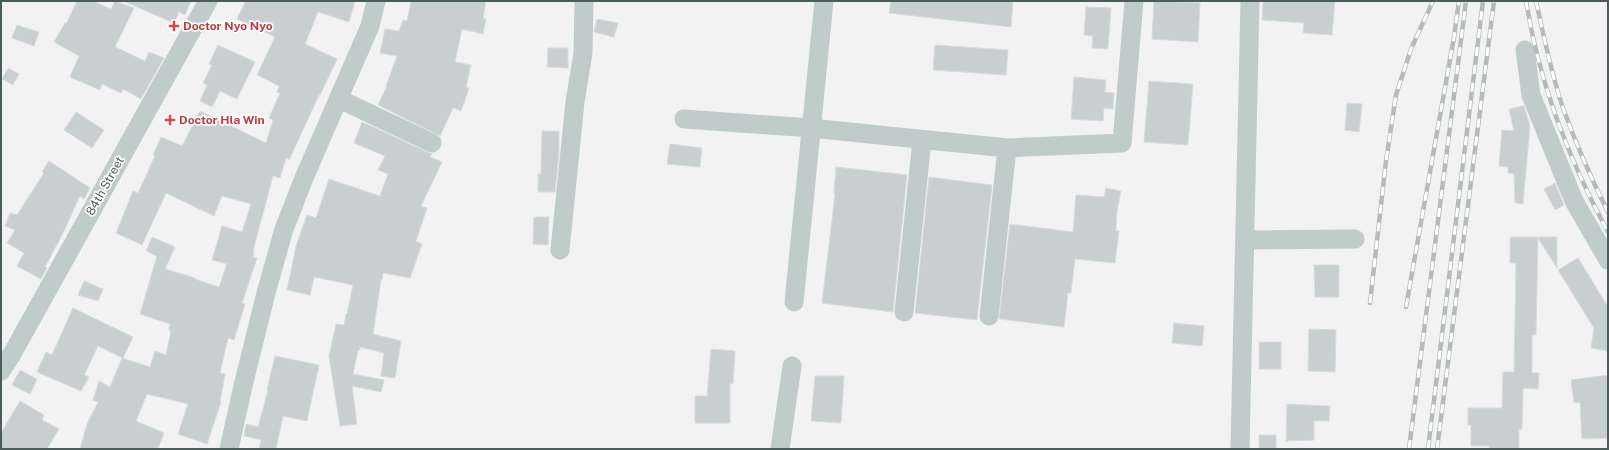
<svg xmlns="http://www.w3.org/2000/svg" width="1609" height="450" viewBox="0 0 1609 450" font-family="'Public Sans',sans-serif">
	<rect width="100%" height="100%" fill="#f3f2f3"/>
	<path fill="#c9cfd0" stroke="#d6dcdc" d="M 77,1 L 93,1 L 111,9 L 115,1 L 134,8 L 115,47 L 145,61 L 149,52 L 164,58 L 141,99 L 123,89 L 121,93 L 102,84 L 100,90 L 70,77 L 79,56 L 54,42 L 65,23 L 66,24 Z
		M 123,1 L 191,1 L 185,15 L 179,12 L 174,23 Z
		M 246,1 L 355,1 L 349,22 L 318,12 L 305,44 L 337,59 L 320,95 L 319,95 L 289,160 L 286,158 L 280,178 L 273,176 L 253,251 L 254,251 L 253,257 L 257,258 L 242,303 L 245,304 L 234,340 L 228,338 L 220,373 L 225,374 L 220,402 L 221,402 L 207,444 L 178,434 L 188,404 L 147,394 L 136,421 L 164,433 L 158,449 L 80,449 L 87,424 L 98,402 L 93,400 L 99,381 L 110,387 L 122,358 L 150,367 L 155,351 L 166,355 L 171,331 L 169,330 L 170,324 L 140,314 L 157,256 L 146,251 L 152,237 L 175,247 L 165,269 L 195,278 L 195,279 L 219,287 L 227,264 L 212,260 L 222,226 L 242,232 L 251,204 L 222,196 L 214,216 L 166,193 L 142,245 L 116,233 L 133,191 L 138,193 L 155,156 L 153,155 L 161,137 L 182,146 L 200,111 L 266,143 L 273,120 L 269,118 L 280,93 L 277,92 L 279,86 L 257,75 L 275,37 L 237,19 Z
		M 411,1 L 486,1 L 483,18 L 486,19 L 483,34 L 462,29 L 455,62 L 471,65 L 466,87 L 469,88 L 461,111 L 453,108 L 440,136 L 378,105 L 387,86 L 386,86 L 397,56 L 380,53 L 385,29 L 399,31 L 403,20 L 407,21 Z
		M 891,1 L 1013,1 L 1011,27 L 889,13 Z
		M 1154,1 L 1200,3 L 1198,42 L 1152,39 Z
		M 1263,1 L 1335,1 L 1332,35 L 1303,33 L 1304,23 L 1262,20 Z
		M 1086,7 L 1111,8 L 1108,49 L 1092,48 L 1093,36 L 1084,35 Z
		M 597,19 L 618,23 L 614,37 L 594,32 Z
		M 17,25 L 39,32 L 34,46 L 12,38 Z
		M 218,45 L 255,62 L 237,99 L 220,91 L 212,107 L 200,101 L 207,85 L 203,83 L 212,65 L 209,64 Z
		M 935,45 L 1008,50 L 1006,75 L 933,70 Z
		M 548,48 L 568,48 L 568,68 L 547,67 Z
		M 8,68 L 19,74 L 13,85 L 2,79 Z
		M 1074,77 L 1106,80 L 1105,92 L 1114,93 L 1113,109 L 1104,108 L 1103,121 L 1071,119 Z
		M 1149,81 L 1193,84 L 1188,145 L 1144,142 Z
		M 1347,103 L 1362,104 L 1359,132 L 1345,130 Z
		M 1524,106 L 1530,126 L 1523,204 L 1515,203 L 1514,174 L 1508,173 L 1508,167 L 1499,166 L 1502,130 L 1514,131 L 1509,109 Z
		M 76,112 L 104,130 L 92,148 L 64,130 Z
		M 362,122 L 432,154 L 430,157 L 442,162 L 421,206 L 427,208 L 416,241 L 422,244 L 410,278 L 383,273 L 382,280 L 381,280 L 373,334 L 401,341 L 395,378 L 381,376 L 384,353 L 360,347 L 360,350 L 358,350 L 353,374 L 384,380 L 381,392 L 352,386 L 357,424 L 340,426 L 329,356 L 336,324 L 344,325 L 346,314 L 347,314 L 353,285 L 314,277 L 310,295 L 287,290 L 296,246 L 307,215 L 316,218 L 329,179 L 380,196 L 388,174 L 378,170 L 385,156 L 354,143 Z
		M 542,131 L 559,131 L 559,153 L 555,192 L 538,192 L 538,174 L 541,174 Z
		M 670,144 L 702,148 L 700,167 L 667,164 Z
		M 49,161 L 90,188 L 84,199 L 80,196 L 62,235 L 45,267 L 47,268 L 41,279 L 17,266 L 24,253 L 7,243 L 15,230 L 5,226 L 10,213 L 17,215 L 44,173 L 42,172 Z
		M 836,167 L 907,175 L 893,312 L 822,303 L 835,194 L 834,193 Z
		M 929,177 L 992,185 L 977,320 L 915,313 Z
		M 1555,183 L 1564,205 L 1555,210 L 1544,189 Z
		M 1106,188 L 1121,191 L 1117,211 L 1116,231 L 1119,231 L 1115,263 L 1075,259 L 1071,293 L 1068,293 L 1064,327 L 999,319 L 1010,224 L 1073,232 L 1076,195 L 1104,197 Z
		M 534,217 L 549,217 L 548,245 L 533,244 Z
		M 1510,237 L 1557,237 L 1557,268 L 1538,238 L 1536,335 L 1532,335 L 1532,373 L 1539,373 L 1538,389 L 1523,388 L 1522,429 L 1519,429 L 1519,449 L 1489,449 L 1489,446 L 1471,446 L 1471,425 L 1468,425 L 1468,408 L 1502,408 L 1503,372 L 1514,372 L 1516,263 L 1510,263 Z
		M 1578,258 L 1608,307 L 1608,351 L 1591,348 L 1594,328 L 1558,270 Z
		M 1314,265 L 1339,265 L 1339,297 L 1315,297 Z
		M 84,281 L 103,289 L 98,301 L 78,295 Z
		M 73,308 L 133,337 L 123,358 L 98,346 L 84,375 L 89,377 L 81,391 L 37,372 L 46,352 L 52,355 Z
		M 1174,323 L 1204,326 L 1202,346 L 1172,343 Z
		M 1309,329 L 1336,330 L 1335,372 L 1308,371 Z
		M 1259,342 L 1281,342 L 1281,369 L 1259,369 Z
		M 711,349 L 735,351 L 733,384 L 730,383 L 730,423 L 695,423 L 695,396 L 707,396 Z
		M 275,356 L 319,365 L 307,421 L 283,416 L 276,449 L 259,449 L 261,440 L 244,436 L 246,424 L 258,427 L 268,391 L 267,390 Z
		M 20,370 L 37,379 L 30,394 L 12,385 Z
		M 1608,375 L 1608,438 L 1582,439 L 1580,402 L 1574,403 L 1571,380 Z
		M 815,376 L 844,376 L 841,423 L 811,421 Z
		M 20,401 L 44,415 L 42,420 L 59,429 L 47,449 L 1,449 L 1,433 Z
		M 1287,404 L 1330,406 L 1329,421 L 1314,421 L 1314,440 L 1286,441 Z
		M 1259,435 L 1276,435 L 1276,449 L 1259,449 Z"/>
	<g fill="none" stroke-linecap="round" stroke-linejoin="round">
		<path stroke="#bfccca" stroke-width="19" d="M 1525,50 L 1531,95 L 1574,201 L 1608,260
			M 339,99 L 432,143
			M 684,119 L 811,128 L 1007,148 L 1122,143 L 1134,1
			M 1246,240 L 1355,239
			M 560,250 L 575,102 L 583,53 L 584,1
			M 794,302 L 824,1
			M 904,312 L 922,140
			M 989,316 L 1007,148
			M 1,371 L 12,354 L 208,1
			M 229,449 L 243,386 L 266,293 L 284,229 L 304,178 L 370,26 L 376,1
			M 780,449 L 792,366
			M 1240,449 L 1250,1"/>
		<g stroke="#b4bbbb" stroke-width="4.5">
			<path id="rail" d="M 1526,1 C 1539,82 1569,160 1608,232
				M 1536,1 C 1544,37 1551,73 1563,108 C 1576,144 1591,178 1608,212
				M 1370,303 L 1386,161 L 1396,95 L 1411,49 L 1433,1
				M 1406,307 L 1454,37 L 1459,1
				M 1409,449 L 1466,1
				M 1428,449 L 1483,1
				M 1437,449 L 1494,1"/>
		</g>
		<use href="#rail" stroke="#fff" stroke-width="3" stroke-dasharray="9" stroke-linecap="butt"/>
	</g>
	<g fill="#e0444e" stroke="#fff" stroke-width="1.5">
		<path d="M172 20h4v4h4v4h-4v4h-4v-4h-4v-4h4z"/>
		<path d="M168 114h4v4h4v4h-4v4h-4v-4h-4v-4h4z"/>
	</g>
	<g text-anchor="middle" stroke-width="3.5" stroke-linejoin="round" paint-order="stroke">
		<g font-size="12" font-weight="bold" fill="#be3a42" stroke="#fff" text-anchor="start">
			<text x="183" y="30">Doctor Nyo Nyo</text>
			<text x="179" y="124">Doctor Hla Win</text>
		</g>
		<g font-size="12" fill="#4b5d5a" stroke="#fff">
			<text transform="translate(105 186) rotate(-61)" y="4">84th Street</text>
		</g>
	</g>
	<rect width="1609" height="450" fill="none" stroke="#4b5d5a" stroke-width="4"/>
</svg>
